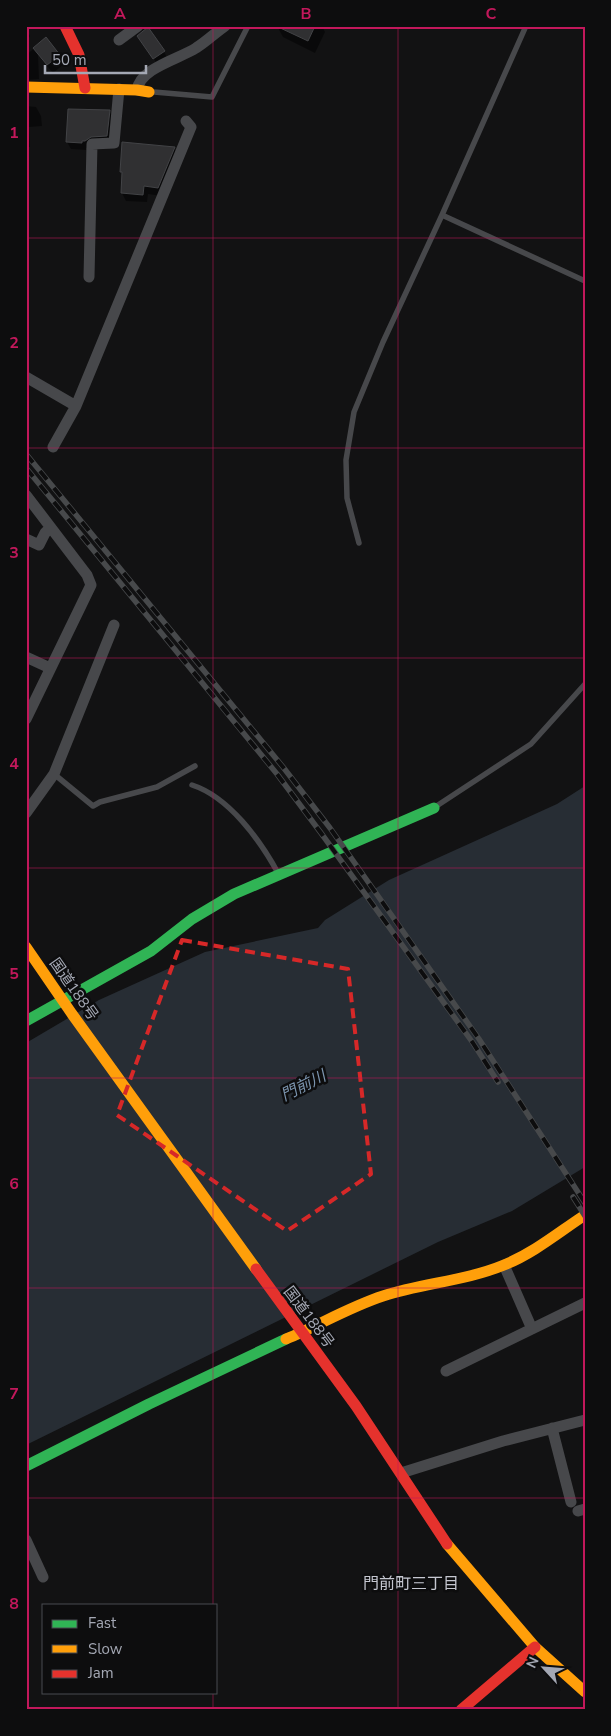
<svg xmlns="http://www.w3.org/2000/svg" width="611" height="1736" viewBox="0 0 611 1736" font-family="'Nunito Sans','Noto Sans JP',sans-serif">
	<rect width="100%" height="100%" fill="#121213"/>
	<path fill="#272d34" d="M 585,786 L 585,1167 L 512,1211 L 438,1242 L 26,1445 L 26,1043 L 99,1000 L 205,952 L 318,928 L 325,920 L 389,880 L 557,804 Z"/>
	<path fill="#0007" d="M 277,26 L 322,26 L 325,32 L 315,53 L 283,37 Z
		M 26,29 L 30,36 L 26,43 Z
		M 46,39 L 64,64 L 53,73 L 38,55 L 39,79 L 26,80 L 26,55 Z
		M 143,44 L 164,52 L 168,59 L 159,66 Z
		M 26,106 L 36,107 L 41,116 L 42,126 L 29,127 L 30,147 L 26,147 Z
		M 109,111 L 113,118 L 111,143 L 86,148 L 86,150 L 71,149 L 67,142 Z
		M 174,148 L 178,156 L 162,196 L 148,194 L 147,202 L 126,201 L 122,193 L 123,175 L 121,171 Z"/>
	<path fill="#303032" stroke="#424346" d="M 276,26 L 315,26 L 308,41 Z
		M 148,27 L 165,51 L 153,59 L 137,36 Z
		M 46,37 L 60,55 L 47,65 L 33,48 Z
		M 68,109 L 110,110 L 107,136 L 91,137 L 85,141 L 82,141 L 82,143 L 66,142 Z
		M 122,142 L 175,147 L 158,188 L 144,186 L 143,195 L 121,193 L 122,172 L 120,172 Z"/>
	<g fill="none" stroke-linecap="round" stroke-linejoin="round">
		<path stroke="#47484b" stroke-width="5.5" d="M 154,92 L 212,97 L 248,26
			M 442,215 L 585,281
			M 359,543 L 347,498 L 346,460 L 354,412 L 383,342 L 442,215 L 526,26
			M 54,774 L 93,806 L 100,802 L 157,787 L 195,766
			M 192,785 C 229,797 260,840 278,873
			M 435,807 L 531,744 L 585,684"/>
		<path stroke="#47484b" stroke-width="11" d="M 119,40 L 138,26
			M 137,90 C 140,68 179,59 196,48 C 206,42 215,33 225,26
			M 89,277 L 92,144 L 114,143 L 119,89
			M 26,377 L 76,406 L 191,127 L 186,121
			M 53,447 L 76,406
			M 26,495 L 87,575 L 91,585 L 26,719
			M 26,539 L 39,545 L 45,533 L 50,528
			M 26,657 L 50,668
			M 26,813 L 54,774 L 114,625
			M 504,1265 L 532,1329
			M 446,1371 L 585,1303
			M 552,1428 L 571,1502
			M 401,1473 L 503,1441 L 585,1420
			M 578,1511 L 585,1509
			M 26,1540 L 43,1577"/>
		<path stroke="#30b455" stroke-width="11" d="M 26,1021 L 151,951 L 192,919 L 234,894 L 434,808
			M 26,1466 L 149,1404 L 286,1339"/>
		<path stroke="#ff9f0a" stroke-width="11" d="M 26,87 L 137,90 L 149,92
			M 26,947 L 72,1014 L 256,1269
			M 286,1339 C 318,1326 349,1307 383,1296 C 423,1283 465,1281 504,1265 C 534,1253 559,1232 585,1215
			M 447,1544 L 535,1647 L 585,1692"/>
		<path stroke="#e5322d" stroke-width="11" d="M 65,26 L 79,55 L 85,88
			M 256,1269 L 356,1406 L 447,1544
			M 461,1710 L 535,1647"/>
		<g stroke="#47494b" stroke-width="5.5">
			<path id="rail" d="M 26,454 L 283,767 L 330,828 L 479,1039 L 585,1203
				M 26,468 L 277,774 L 321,833 L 473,1043 L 498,1082
				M 573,1197 L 585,1216"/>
		</g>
		<use href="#rail" stroke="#0d0d0e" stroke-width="4" stroke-dasharray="11" stroke-linecap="butt"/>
	</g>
	<path fill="none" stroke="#d62828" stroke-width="4" stroke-dasharray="10 6" stroke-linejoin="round" d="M 182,940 L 348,969 L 371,1174 L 287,1231 L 117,1115 Z"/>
	<path fill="none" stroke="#c2185b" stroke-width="1" stroke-opacity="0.55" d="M 213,26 L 213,1605M 398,26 L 398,1710M 26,238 L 585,238M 26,448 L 585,448M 26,658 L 585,658M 26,868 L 585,868M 26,1078 L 585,1078M 26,1288 L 585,1288M 26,1498 L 585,1498M 213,1692 L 213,1710"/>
	<g text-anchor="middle" stroke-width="5" stroke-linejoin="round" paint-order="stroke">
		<g font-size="15" fill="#a4a8b4" stroke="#0d0d0e">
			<text transform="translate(74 989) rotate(55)" y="5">国道188号</text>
			<text transform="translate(309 1317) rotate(53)" y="5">国道188号</text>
		</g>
		<g font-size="16" font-style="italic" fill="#7b94ae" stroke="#0d0d0e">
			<text transform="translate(303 1085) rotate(-27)" y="6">門前川</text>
		</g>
		<g font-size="16" fill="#c5c7d0" stroke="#0d0d0e">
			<text x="411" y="1589">門前町三丁目</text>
		</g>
	</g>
	<rect width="611" height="1736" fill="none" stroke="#0d0d0e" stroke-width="55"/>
	<rect x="42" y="1604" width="175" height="90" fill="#0d0d0e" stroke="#494b50"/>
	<rect x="52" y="1620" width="25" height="8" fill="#30b455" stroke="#494b50"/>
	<text x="88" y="1628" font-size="15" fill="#a4a8b4">Fast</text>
	<rect x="52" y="1645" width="25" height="8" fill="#ff9f0a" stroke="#494b50"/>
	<text x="88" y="1654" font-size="15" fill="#a4a8b4">Slow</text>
	<rect x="52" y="1670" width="25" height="8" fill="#e5322d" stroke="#494b50"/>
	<text x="88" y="1678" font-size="15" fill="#a4a8b4">Jam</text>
	<g transform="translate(544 1668) rotate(296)" stroke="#0d0d0e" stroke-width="4" paint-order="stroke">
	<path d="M0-4L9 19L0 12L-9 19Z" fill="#a4a8b4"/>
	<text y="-8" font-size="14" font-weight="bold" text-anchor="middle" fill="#a4a8b4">N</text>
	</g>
	<path d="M45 65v8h101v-8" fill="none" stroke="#a4a8b4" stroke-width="2.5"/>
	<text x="52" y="65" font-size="15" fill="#a4a8b4" stroke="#0d0d0e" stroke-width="4" paint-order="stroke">50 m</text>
	<rect x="28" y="28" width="556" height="1680" fill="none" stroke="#c2185b" stroke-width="2"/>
	<g font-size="16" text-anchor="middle" font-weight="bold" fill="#c2185b">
		<text x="120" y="19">A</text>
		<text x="306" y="19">B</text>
		<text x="491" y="19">C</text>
		<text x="14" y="138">1</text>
		<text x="14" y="348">2</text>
		<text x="14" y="558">3</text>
		<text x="14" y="769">4</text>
		<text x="14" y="979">5</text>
		<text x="14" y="1189">6</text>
		<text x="14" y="1399">7</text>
		<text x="14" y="1609">8</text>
	</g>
</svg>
